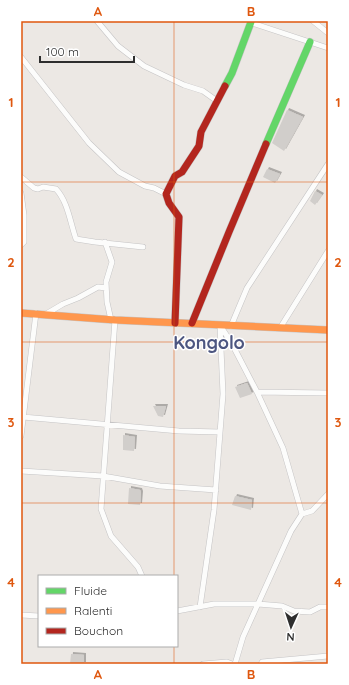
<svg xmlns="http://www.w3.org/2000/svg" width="349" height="685" viewBox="0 0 349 685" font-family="Quicksand,sans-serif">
	<defs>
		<filter id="shadow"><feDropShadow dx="2" dy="-2" stdDeviation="0" flood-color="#0004"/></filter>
	</defs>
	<rect width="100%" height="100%" fill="#ece8e4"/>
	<path fill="#d1cecb" filter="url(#shadow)" d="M 287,110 L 303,117 L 284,151 L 272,143 Z
		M 267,169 L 280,174 L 275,183 L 263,177 Z
		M 315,191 L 322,195 L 315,205 L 310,201 Z
		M 247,383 L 252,394 L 240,398 L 235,387 Z
		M 153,406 L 166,406 L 163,417 L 158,416 Z
		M 123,435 L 135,437 L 134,451 L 123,450 Z
		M 129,488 L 140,490 L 141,493 L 140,505 L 128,504 Z
		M 235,496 L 252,500 L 251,510 L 232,505 Z
		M 71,654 L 84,655 L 84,664 L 70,664 Z"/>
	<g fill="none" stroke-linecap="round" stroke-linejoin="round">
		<g stroke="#c5c4c5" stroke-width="6">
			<path id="street" d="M 97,21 L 118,46 L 144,66 L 184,85 L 203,91 L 217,101
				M 313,21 L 328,33
				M 249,22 L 328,48
				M 21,57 L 89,143 L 119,172 L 145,186 L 154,188 L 166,194
				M 21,177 L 34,188 L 38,189 L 43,187 L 56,189 C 68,202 70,222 76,239 L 95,242 L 143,247
				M 21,193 L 24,215 L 24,242 L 21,245
				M 105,242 L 112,262 L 106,282 L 107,302 L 111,320
				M 46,314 L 63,304 L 78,298 L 98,287 L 106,288
				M 115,320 L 101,509 L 111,536 L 138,567 L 142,576
				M 231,326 L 247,288 L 328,164
				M 221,327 L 231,342 L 257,392 L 283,448 L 302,514
				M 280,328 L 328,251
				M 257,392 L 328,393
				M 23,417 L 179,431 L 220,432
				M 21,436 L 36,313
				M 21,471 L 103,476 L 160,486 L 216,490
				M 200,607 L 214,510 L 223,394 L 220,326
				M 177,611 L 214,604 L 258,604 L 282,606 L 294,611 L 310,612 L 320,607 L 328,607
				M 21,615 L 39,616
				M 203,664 L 227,662 L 232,664
				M 235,664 L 243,637 L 291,531 L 302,514 L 312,511 L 328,494
				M 261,664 L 262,662 L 328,656"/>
		</g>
		<g stroke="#c5c4c5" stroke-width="8">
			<path id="fast" d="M 225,86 L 232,73 L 251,22
				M 266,144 L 310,42"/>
		</g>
		<g stroke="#c5c4c5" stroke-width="8">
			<path id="slow" d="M 21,313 L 115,320 L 328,330"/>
		</g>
		<g stroke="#c5c4c5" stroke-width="8">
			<path id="jam" d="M 175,323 L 179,217 L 169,203 L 166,194 L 175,176 L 182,172 L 199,146 L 201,132 L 225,86
				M 192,323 L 229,232 L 266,144"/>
		</g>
		<use href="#street" stroke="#fcfcfb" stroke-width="5"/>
		<use href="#fast" stroke="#63d668" stroke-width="7"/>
		<use href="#slow" stroke="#ff974d" stroke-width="7"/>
		<use href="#jam" stroke="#b3261e" stroke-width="7"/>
	</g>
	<path fill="none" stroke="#df570e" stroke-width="1" stroke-opacity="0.55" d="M 174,21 L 174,576M 21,182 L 328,182M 21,342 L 328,342M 21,503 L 328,503M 174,646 L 174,664"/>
	<g text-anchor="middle" stroke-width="3" stroke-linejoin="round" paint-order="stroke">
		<g font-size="18" font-weight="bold" fill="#4d5680" stroke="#fff">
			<text x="209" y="349">Kongolo</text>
		</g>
	</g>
	<rect width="349" height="685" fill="none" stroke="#ffffff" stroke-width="44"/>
	<rect x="38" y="575" width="140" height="72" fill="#ffffff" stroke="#ababab"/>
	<rect x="46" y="588" width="20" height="6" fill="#63d668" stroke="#ababab"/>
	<text x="74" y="595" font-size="12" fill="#2e2e2e">Fluide</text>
	<rect x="46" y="608" width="20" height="6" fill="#ff974d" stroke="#ababab"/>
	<text x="74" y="615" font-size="12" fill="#2e2e2e">Ralenti</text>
	<rect x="46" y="628" width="20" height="6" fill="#b3261e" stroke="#ababab"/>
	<text x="74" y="635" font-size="12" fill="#2e2e2e">Bouchon</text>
	<g transform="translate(291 627) rotate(183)" stroke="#ffffff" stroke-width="3" paint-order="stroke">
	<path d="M0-3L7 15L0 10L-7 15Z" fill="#2e2e2e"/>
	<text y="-6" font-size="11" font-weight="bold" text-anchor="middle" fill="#2e2e2e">N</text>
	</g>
	<path d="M40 56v6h94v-6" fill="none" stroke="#2e2e2e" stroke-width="2"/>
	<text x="46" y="56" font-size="12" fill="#2e2e2e" stroke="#ffffff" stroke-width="3" paint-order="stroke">100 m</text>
	<rect x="22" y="22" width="305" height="641" fill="none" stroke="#df570e" stroke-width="1.5"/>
	<g font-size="13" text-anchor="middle" font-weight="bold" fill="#df570e">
		<text x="98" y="16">A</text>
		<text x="251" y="16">B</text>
		<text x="11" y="107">1</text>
		<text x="338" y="107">1</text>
		<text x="11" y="267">2</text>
		<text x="338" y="267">2</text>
		<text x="11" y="427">3</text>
		<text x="338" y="427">3</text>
		<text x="11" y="587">4</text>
		<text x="338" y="587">4</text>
		<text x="98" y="679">A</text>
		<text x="251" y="679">B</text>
	</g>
</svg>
